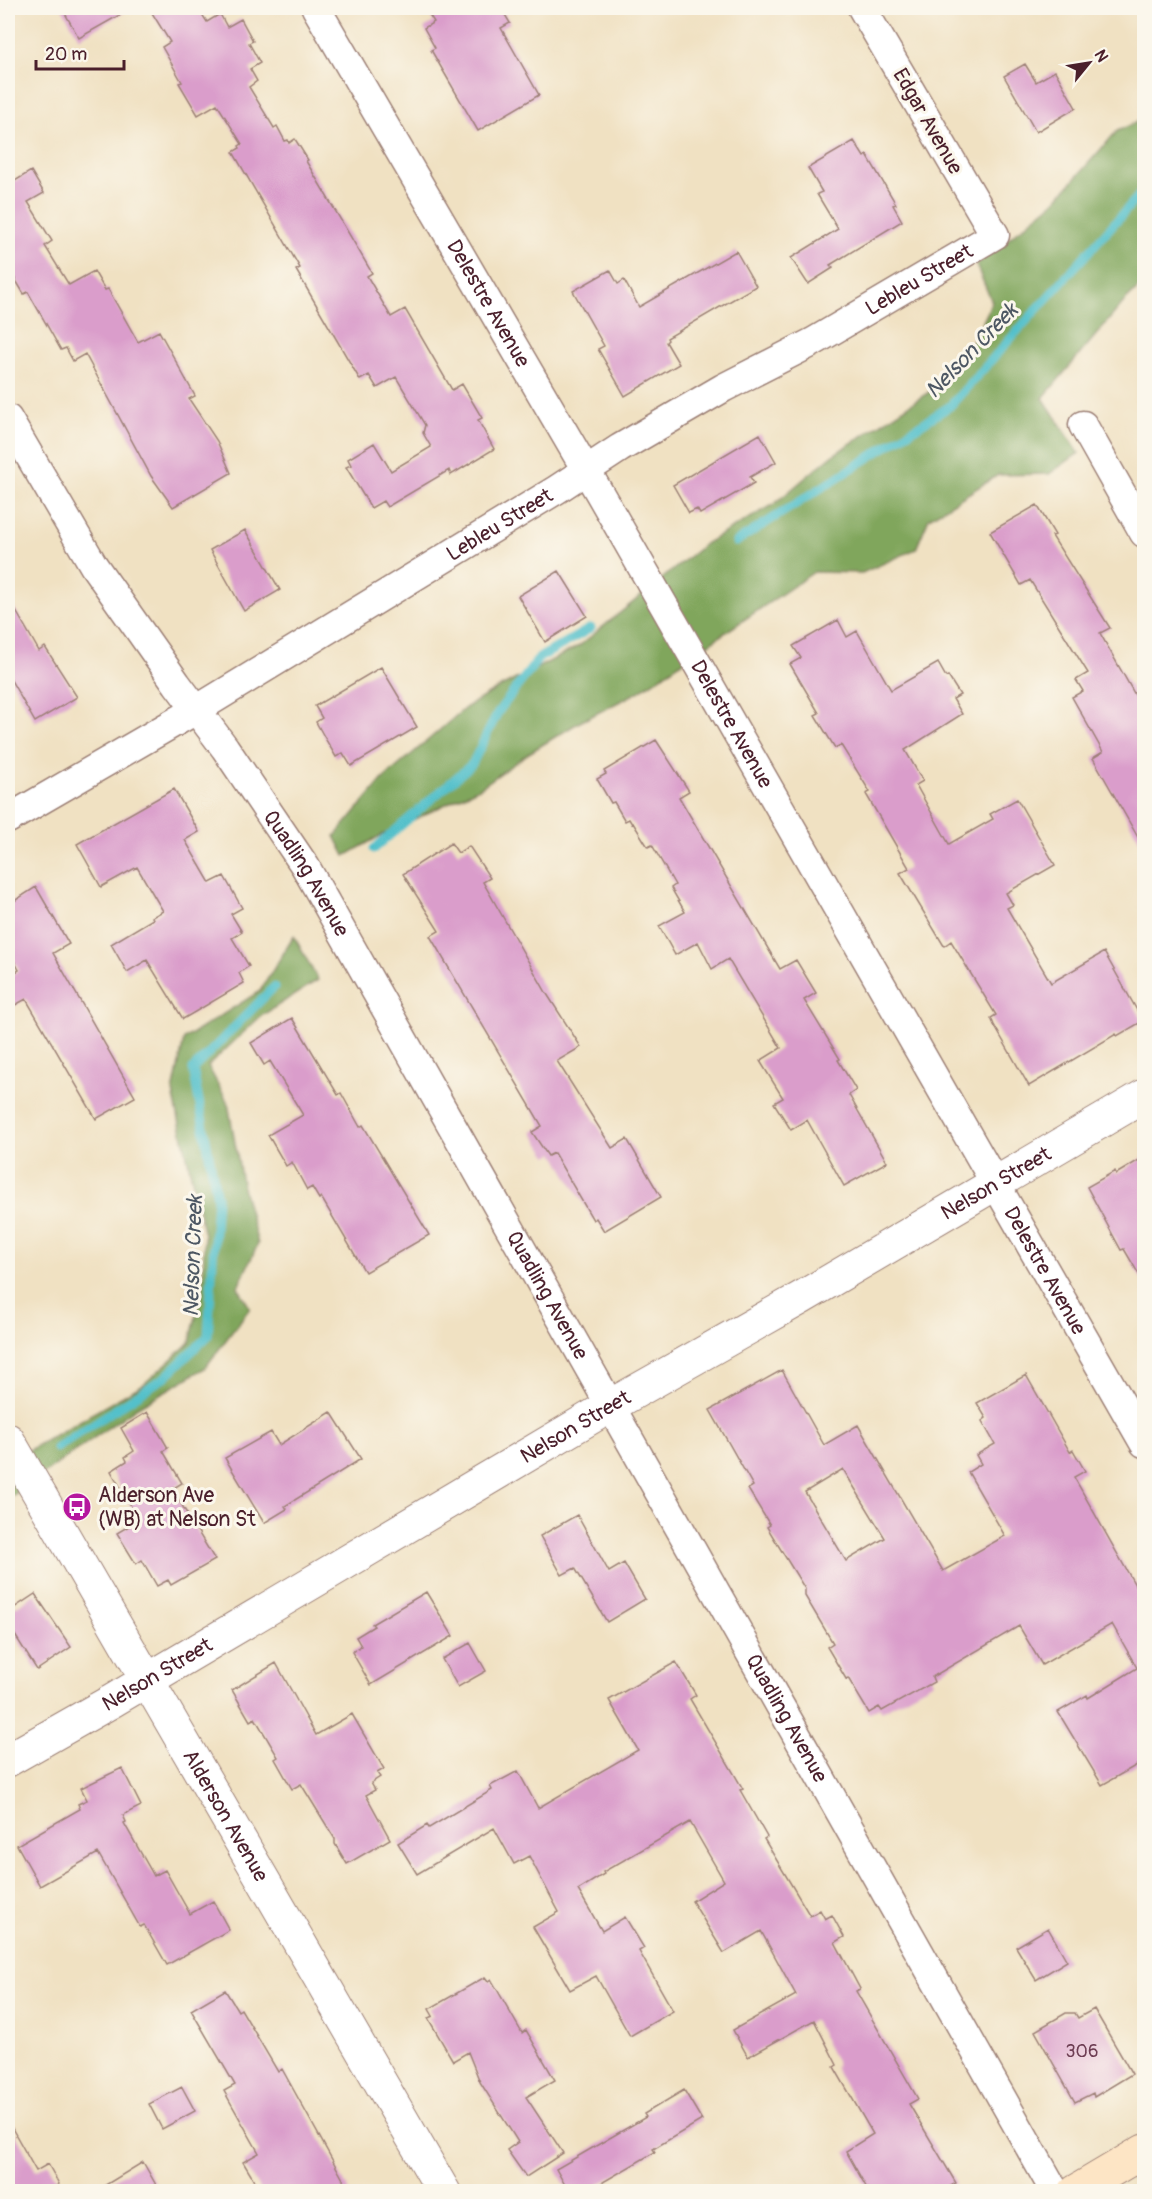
<svg xmlns="http://www.w3.org/2000/svg" width="1152" height="2199" viewBox="0 0 1152 2199" font-family="Pangolin,sans-serif">
	<rect width="100%" height="100%" fill="#fbf7ec"/>
	<filter id="ink" filterUnits="userSpaceOnUse"><feTurbulence type="fractalNoise" baseFrequency=".0167" numOctaves="2"/><feDisplacementMap in="SourceGraphic" scale="12" xChannelSelector="R" yChannelSelector="G"/><feConvolveMatrix kernelMatrix="1 2 1 2 8 2 1 2 1" color-interpolation-filters="sRGB"/></filter>
	<filter id="wash" filterUnits="userSpaceOnUse"><feTurbulence type="fractalNoise" baseFrequency=".008" numOctaves="4" result="noise"/><feDisplacementMap in="SourceGraphic" scale="24" xChannelSelector="R" yChannelSelector="G"/><feGaussianBlur stdDeviation="1.35" result="paint"/><feColorMatrix in="noise" values="0 0 0 0 0 0 0 0 0 0 0 0 0 0 0 0 0 1.4 0 .05"/><feComposite in="paint" operator="in"/></filter>
	<g filter="url(#wash)">
		<rect width="100%" height="100%" fill="#f0e1c2"/>
		<path fill="#80a65c" stroke="#656244" stroke-width="1.5" d="M 1144,119 L 1144,283 L 1123,303 L 1043,398 L 1079,453 L 1049,474 L 998,475 L 929,518 L 916,549 L 862,573 L 814,572 L 638,692 L 578,723 L 529,753 L 481,787 L 378,837 L 345,856 L 335,836 L 383,779 L 465,708 L 495,690 L 579,646 L 706,543 L 773,505 L 830,457 L 946,381 L 977,335 L 992,302 L 976,265 L 1055,201 L 1117,131 Z
			M 294,936 L 318,980 L 261,1016 L 208,1066 L 228,1103 L 243,1188 L 258,1244 L 238,1287 L 250,1308 L 205,1368 L 136,1408 L 8,1499 L 8,1462 L 144,1384 L 190,1342 L 203,1287 L 204,1235 L 173,1092 L 184,1039 L 260,991 Z"/>
		<g fill="none" stroke-linecap="round" stroke-linejoin="round">
			<path stroke="#53c0ca" stroke-width="9" d="M 736,542 L 950,406 L 1144,190
				M 374,849 L 472,764 L 498,712 L 539,658 L 591,628
				M 56,1448 L 165,1377 L 208,1336 L 217,1198 L 193,1069 L 274,987"/>
		</g>
		<g id="blocks">
			<path fill="#da9dcb" fill-rule="evenodd" d="M 62,8 L 132,8 L 79,38 Z
				M 149,8 L 198,8 L 207,22 L 220,14 L 227,27 L 241,19 L 253,41 L 249,43 L 260,63 L 250,69 L 257,81 L 249,87 L 274,128 L 277,126 L 285,141 L 288,140 L 289,143 L 295,139 L 308,160 L 306,161 L 372,273 L 367,276 L 391,317 L 405,309 L 452,390 L 462,384 L 482,418 L 478,420 L 494,449 L 451,475 L 449,470 L 387,507 L 383,501 L 371,508 L 346,467 L 351,465 L 348,459 L 374,443 L 391,471 L 431,447 L 423,433 L 425,425 L 396,377 L 377,388 L 369,375 L 360,380 L 296,270 L 300,268 L 233,152 L 240,148 L 239,146 L 242,144 L 217,104 L 198,115 L 179,83 L 182,82 L 162,47 L 170,42 Z
				M 425,8 L 501,8 L 510,23 L 501,28 L 539,95 L 478,131 L 431,50 L 435,48 L 424,28 L 434,22 Z
				M 1025,64 L 1036,82 L 1055,71 L 1076,108 L 1036,132 L 1004,76 Z
				M 854,141 L 864,157 L 867,155 L 896,204 L 893,205 L 902,221 L 830,265 L 833,268 L 808,284 L 791,258 L 838,229 L 817,194 L 822,192 L 808,168 Z
				M 8,169 L 15,181 L 31,171 L 44,193 L 28,202 L 52,241 L 45,246 L 69,285 L 94,271 L 105,290 L 108,289 L 138,342 L 159,331 L 195,396 L 189,399 L 217,441 L 231,473 L 173,507 L 151,476 L 85,354 L 73,361 L 66,348 L 61,350 L 28,292 L 24,294 L 8,267 Z
				M 736,251 L 756,286 L 667,338 L 668,340 L 666,342 L 679,364 L 625,396 L 598,349 L 604,346 L 573,291 L 610,270 L 618,284 L 624,280 L 639,307 Z
				M 760,434 L 776,462 L 750,477 L 754,483 L 700,514 L 697,509 L 689,513 L 673,485 Z
				M 1037,505 L 1055,535 L 1052,536 L 1110,628 L 1100,633 L 1144,711 L 1144,848 L 1093,758 L 1103,752 L 1072,697 L 1083,691 L 1076,680 L 1088,673 L 1030,580 L 1021,585 L 990,532 Z
				M 245,530 L 280,590 L 244,611 L 210,550 Z
				M 559,571 L 587,616 L 545,642 L 518,596 Z
				M 8,597 L 39,651 L 45,647 L 77,697 L 35,722 L 8,675 Z
				M 838,620 L 847,637 L 857,631 L 891,690 L 938,663 L 946,677 L 948,676 L 960,695 L 953,699 L 962,714 L 905,750 L 923,781 L 916,785 L 949,844 L 993,819 L 990,814 L 1017,799 L 1055,865 L 1006,893 L 1013,905 L 1007,908 L 1051,983 L 1104,952 L 1143,1021 L 1117,1036 L 1116,1034 L 1029,1086 L 994,1025 L 991,1018 L 996,1015 L 951,941 L 944,946 L 900,873 L 909,868 L 866,794 L 870,792 L 841,745 L 835,748 L 815,715 L 819,713 L 790,664 L 801,658 L 793,646 Z
				M 381,667 L 417,727 L 351,766 L 343,753 L 336,757 L 326,740 L 316,722 L 322,718 L 315,706 Z
				M 656,740 L 689,791 L 679,797 L 780,969 L 796,960 L 816,993 L 804,1000 L 840,1059 L 838,1060 L 856,1090 L 849,1095 L 887,1162 L 844,1186 L 807,1120 L 791,1130 L 774,1103 L 783,1098 L 760,1061 L 781,1048 L 728,959 L 712,969 L 698,942 L 675,955 L 659,926 L 685,912 L 671,888 L 675,885 L 652,845 L 648,847 L 633,823 L 632,824 L 629,819 L 625,821 L 614,802 L 611,803 L 597,779 L 606,774 L 604,771 Z
				M 174,789 L 199,832 L 185,840 L 210,883 L 224,876 L 242,908 L 231,914 L 242,932 L 232,938 L 249,966 L 239,973 L 244,983 L 183,1019 L 147,960 L 127,972 L 111,944 L 153,919 L 152,917 L 163,911 L 137,867 L 101,887 L 77,844 Z
				M 451,843 L 458,853 L 469,846 L 490,878 L 483,882 L 512,933 L 547,994 L 581,1047 L 557,1061 L 612,1148 L 627,1139 L 661,1197 L 604,1231 L 596,1218 L 593,1220 L 554,1153 L 548,1156 L 532,1132 L 542,1126 L 430,936 L 439,931 L 403,874 Z
				M 36,887 L 69,944 L 53,953 L 135,1097 L 96,1119 L 26,999 L 8,1009 L 8,977 L 19,970 L 8,949 L 8,905 Z
				M 292,1018 L 338,1095 L 341,1093 L 360,1127 L 363,1125 L 429,1235 L 365,1272 L 321,1197 L 319,1199 L 312,1187 L 307,1190 L 292,1162 L 286,1166 L 268,1135 L 303,1115 L 270,1061 L 264,1065 L 251,1043 Z
				M 1144,1157 L 1144,1283 L 1124,1249 L 1121,1250 L 1087,1187 L 1115,1171 L 1116,1174 Z
				M 782,1370 L 824,1445 L 858,1425 L 943,1571 L 1005,1536 L 968,1472 L 981,1464 L 976,1455 L 995,1444 L 982,1421 L 986,1418 L 977,1403 L 1026,1375 L 1070,1452 L 1073,1450 L 1085,1471 L 1074,1477 L 1135,1585 L 1144,1580 L 1144,1761 L 1102,1785 L 1058,1712 L 1087,1695 L 1088,1698 L 1137,1668 L 1112,1624 L 1042,1665 L 1019,1626 L 932,1677 L 934,1682 L 882,1711 L 879,1707 L 869,1713 L 848,1678 L 846,1679 L 827,1647 L 833,1643 L 805,1596 L 805,1589 L 767,1527 L 770,1525 L 748,1489 L 753,1486 L 710,1410 ZM 843,1469 L 885,1538 L 846,1561 L 805,1492 Z
				M 147,1412 L 168,1448 L 163,1451 L 182,1483 L 172,1489 L 215,1560 L 171,1585 L 168,1580 L 157,1586 L 142,1560 L 136,1564 L 117,1533 L 139,1520 L 111,1471 L 127,1461 L 125,1457 L 134,1451 L 121,1428 Z
				M 331,1412 L 361,1459 L 285,1506 L 287,1509 L 264,1523 L 225,1458 L 271,1432 L 279,1445 Z
				M 577,1515 L 609,1572 L 624,1563 L 645,1599 L 607,1622 L 575,1568 L 562,1575 L 540,1536 Z
				M 426,1592 L 453,1636 L 371,1685 L 352,1652 L 361,1646 L 356,1637 L 374,1626 L 372,1624 Z
				M 35,1594 L 71,1647 L 37,1670 L 8,1624 L 8,1612 Z
				M 470,1643 L 486,1671 L 458,1687 L 442,1659 Z
				M 676,1662 L 696,1695 L 690,1699 L 743,1789 L 740,1790 L 767,1837 L 764,1839 L 810,1916 L 820,1910 L 825,1919 L 832,1915 L 844,1937 L 835,1942 L 860,1989 L 856,1991 L 918,2099 L 909,2104 L 956,2183 L 941,2192 L 869,2192 L 846,2151 L 873,2134 L 834,2067 L 837,2065 L 814,2020 L 748,2057 L 733,2030 L 796,1995 L 761,1931 L 724,1953 L 692,1901 L 724,1881 L 690,1822 L 603,1872 L 604,1874 L 578,1890 L 602,1931 L 625,1917 L 644,1948 L 639,1951 L 673,2011 L 630,2036 L 596,1976 L 570,1990 L 533,1927 L 559,1912 L 529,1856 L 514,1864 L 494,1828 L 417,1874 L 398,1843 L 427,1825 L 429,1828 L 492,1790 L 490,1786 L 518,1771 L 538,1808 L 638,1750 L 609,1700 Z
				M 276,1663 L 316,1735 L 352,1714 L 384,1769 L 377,1773 L 380,1777 L 371,1783 L 375,1790 L 366,1795 L 390,1839 L 347,1864 L 335,1844 L 335,1839 L 301,1784 L 292,1789 L 275,1759 L 278,1757 L 255,1718 L 250,1721 L 232,1690 Z
				M 122,1768 L 141,1806 L 123,1815 L 126,1822 L 124,1823 L 154,1876 L 165,1870 L 190,1914 L 213,1901 L 229,1930 L 167,1965 L 144,1925 L 140,1927 L 98,1853 L 40,1886 L 17,1845 L 80,1809 L 78,1804 L 87,1800 L 81,1788 Z
				M 1048,1928 L 1067,1961 L 1036,1980 L 1016,1947 Z
				M 485,1977 L 488,1981 L 491,1979 L 522,2033 L 526,2030 L 555,2080 L 526,2097 L 563,2153 L 526,2177 L 507,2150 L 518,2142 L 480,2082 L 468,2052 L 453,2061 L 428,2018 L 433,2016 L 429,2009 Z
				M 225,1990 L 238,2011 L 241,2009 L 278,2072 L 282,2069 L 350,2192 L 261,2192 L 243,2162 L 259,2153 L 224,2091 L 235,2085 L 191,2010 Z
				M 1094,2009 L 1132,2074 L 1094,2097 L 1093,2093 L 1075,2102 L 1035,2031 L 1066,2013 L 1075,2013 L 1078,2018 Z
				M 182,2087 L 195,2111 L 162,2129 L 149,2104 Z
				M 684,2090 L 702,2120 L 653,2149 L 655,2152 L 586,2192 L 569,2192 L 556,2169 L 646,2117 L 644,2114 Z
				M 8,2121 L 36,2171 L 48,2164 L 59,2184 L 48,2192 L 8,2192 Z
				M 143,2162 L 160,2192 L 94,2192 Z"/>
		</g>
	</g>
	<g filter="url(#ink)">
		<use href="#blocks" fill-opacity="0" stroke="#9d8076" stroke-width="1.5"/>
		<g fill="none" stroke-linecap="round" stroke-linejoin="round">
			<g stroke="#9d8076" stroke-width="31">
				<g id="minor">
					<path id="s1" d="M 316,8 L 600,494 L 1144,1443"/>
					<path id="s2" d="M 8,419 L 94,566 L 177,684 L 225,748 L 305,866 L 1055,2192"/>
					<path d="M 1083,425 L 1144,533"/>
					<path id="s3" d="M 8,819 L 196,710 L 556,490 L 620,448 L 723,388 L 813,342 L 995,235 L 862,8"/>
				</g>
			</g>
			<g stroke="#9d8076" stroke-width="35">
				<g id="tertiary">
					<path id="s4" d="M 8,1440 L 444,2192"/>
					<path id="s5" d="M 8,1760 L 112,1701 L 610,1406 L 801,1298 L 1144,1096"/>
				</g>
			</g>
			<g stroke="#9d8076" stroke-width="35">
				<path id="secondary" d="M 1075,2192 L 1144,2151"/>
			</g>
			<use href="#minor" stroke="#fff" stroke-width="28"/>
			<use href="#tertiary" stroke="#fff" stroke-width="33"/>
			<use href="#secondary" stroke="#fde5c5" stroke-width="33"/>
		</g>
	</g>
	<defs>
		<g id="bus-disc" transform="scale(1.5)"><circle r="9.5" fill="#b5179e" stroke="#fbf7ec"/><path d="M-5-6H5V4H4V6H2V4H-2V6H-4V4H-5ZM-3.5-4V0h7V-4ZM-3.5 1.2v1.5H-2V1.2ZM2 1.2v1.5H3.5V1.2Z" fill="#fff"/></g>
	</defs>
	<g fill-rule="evenodd">
		<use href="#bus-disc" x="77" y="1507"/>
	</g>
	<g text-anchor="middle" stroke-width="6" stroke-linejoin="round" paint-order="stroke">
		<g font-size="18" fill="#6e3e53">
			<text x="1082" y="2057">306</text>
		</g>
		<g font-size="21" fill="#4a1f2b" stroke="#fbf7ec">
			<text transform="translate(928 121) rotate(60)" y="7">Edgar Avenue</text>
			<text dy="7" stroke="none"><textPath href="#s3" startOffset="1059">Lebleu Street</textPath></text>
			<text dy="7" stroke="none"><textPath href="#s1" startOffset="342">Delestre Avenue</textPath></text>
			<text dy="7" stroke="none"><textPath href="#s3" startOffset="573">Lebleu Street</textPath></text>
			<text dy="7" stroke="none"><textPath href="#s1" startOffset="828">Delestre Avenue</textPath></text>
			<text dy="7" stroke="none"><textPath href="#s2" startOffset="544">Quadling Avenue</textPath></text>
			<text dy="7" stroke="none"><textPath href="#s5" startOffset="1144">Nelson Street</textPath></text>
			<text dy="7" stroke="none"><textPath href="#s1" startOffset="1458">Delestre Avenue</textPath></text>
			<text dy="7" stroke="none"><textPath href="#s2" startOffset="1030">Quadling Avenue</textPath></text>
			<text dy="7" stroke="none"><textPath href="#s5" startOffset="658">Nelson Street</textPath></text>
			<text dy="7" stroke="none"><textPath href="#s5" startOffset="172">Nelson Street</textPath></text>
			<text dy="7" stroke="none"><textPath href="#s2" startOffset="1516">Quadling Avenue</textPath></text>
			<text dy="7" stroke="none"><textPath href="#s4" startOffset="434">Alderson Avenue</textPath></text>
		</g>
		<g font-size="21" fill="#4a1f2b" stroke="#fbf7ec" text-anchor="start">
			<text x="98" y="1502">Alderson Ave<tspan x="98" dy="24">(WB) at Nelson St</tspan></text>
		</g>
		<g font-size="22" font-style="italic" fill="#4d5763" stroke="#fbf7ec">
			<text transform="translate(971 350) rotate(-46)" y="8">Nelson Creek</text>
			<text transform="translate(192 1256) rotate(-88)" y="8">Nelson Creek</text>
		</g>
	</g>
	<rect width="1152" height="2199" fill="none" stroke="#fbf7ec" stroke-width="30"/>
	<g transform="translate(1089 63) rotate(60)" stroke="#fbf7ec" stroke-width="4.5" paint-order="stroke">
	<path d="M0-4.5L10 22L0 15L-10 22Z" fill="#4a1f2b"/>
	<text y="-9" font-size="16" font-weight="bold" text-anchor="middle" fill="#4a1f2b">N</text>
	</g>
	<path d="M36 60v9h88v-9" fill="none" stroke="#4a1f2b" stroke-width="3"/>
	<text x="45" y="60" font-size="18" fill="#4a1f2b" stroke="#fbf7ec" stroke-width="4.5" paint-order="stroke">20 m</text>
</svg>
